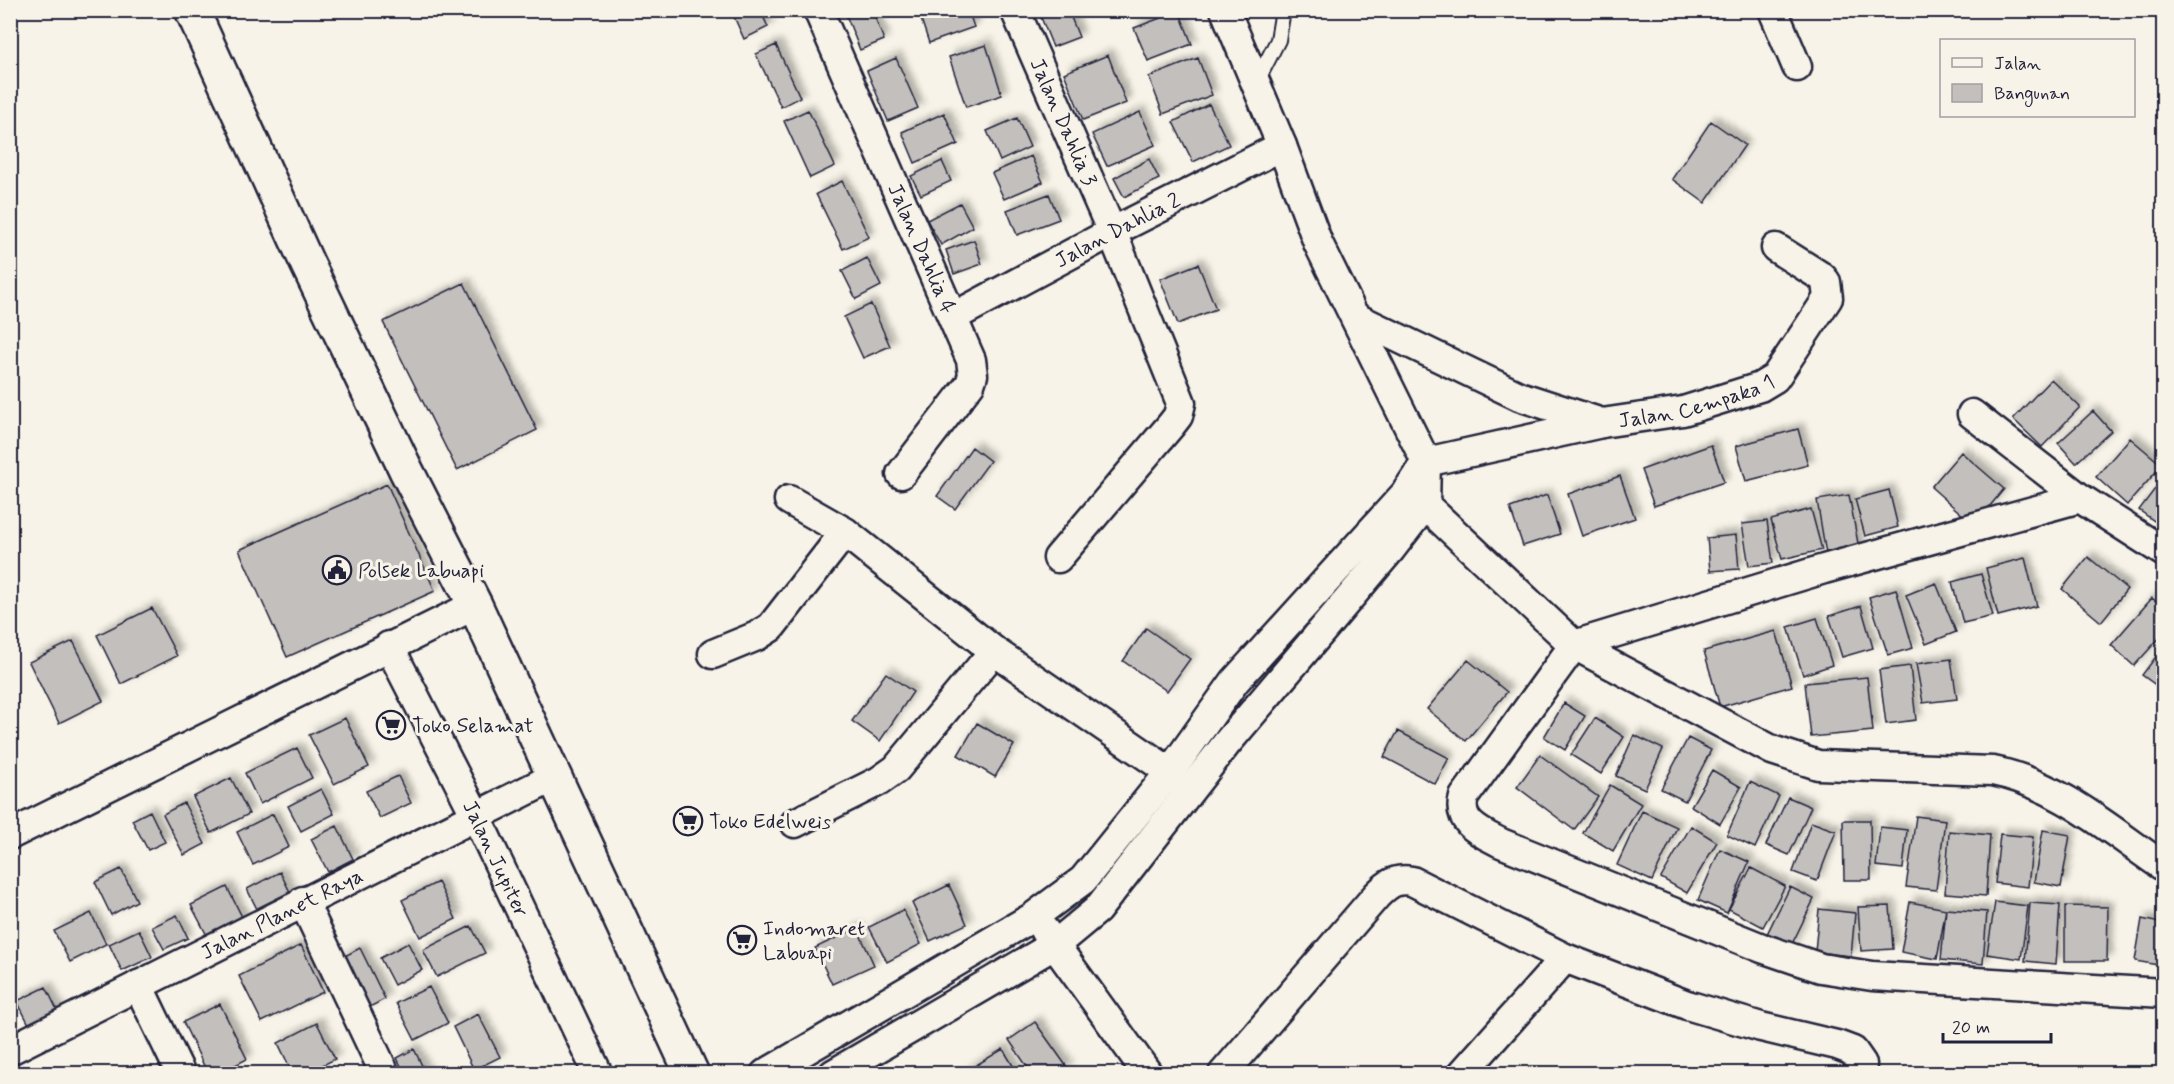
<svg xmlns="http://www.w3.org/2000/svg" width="2174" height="1084" viewBox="0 0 2174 1084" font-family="Mynerve,sans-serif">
	<defs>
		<filter id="shadow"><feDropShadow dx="5.5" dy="-5.5" stdDeviation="3" flood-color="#0004"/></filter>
	</defs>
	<rect width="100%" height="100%" fill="#f7f3e8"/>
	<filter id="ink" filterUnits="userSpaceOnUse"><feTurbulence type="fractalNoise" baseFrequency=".0167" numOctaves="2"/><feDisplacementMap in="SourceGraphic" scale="12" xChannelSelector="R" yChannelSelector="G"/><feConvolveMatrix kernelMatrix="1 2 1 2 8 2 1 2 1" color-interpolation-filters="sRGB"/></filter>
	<g filter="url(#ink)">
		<path fill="#c2bfbd" stroke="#22223b" stroke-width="1.5" filter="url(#shadow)" d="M 731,10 L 760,10 L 768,27 L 744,39 Z
			M 844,10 L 872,10 L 884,40 L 860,50 Z
			M 918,10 L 968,10 L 974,27 L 929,43 Z
			M 1038,10 L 1068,10 L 1079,37 L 1053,47 Z
			M 1179,11 L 1192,44 L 1148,61 L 1134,28 Z
			M 776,45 L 800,97 L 781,107 L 756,54 Z
			M 986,45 L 1002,95 L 966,107 L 949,57 Z
			M 1108,55 L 1126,103 L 1083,120 L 1064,73 Z
			M 896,58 L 918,108 L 888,121 L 867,71 Z
			M 1198,58 L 1212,95 L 1163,114 L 1149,77 Z
			M 1209,104 L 1229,145 L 1193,162 L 1173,122 Z
			M 808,110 L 835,166 L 810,178 L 784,121 Z
			M 1140,112 L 1155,145 L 1107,166 L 1092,134 Z
			M 944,113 L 958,144 L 915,163 L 902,132 Z
			M 1017,118 L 1030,147 L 1000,161 L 987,131 Z
			M 1711,121 L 1745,145 L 1705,203 L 1672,179 Z
			M 1031,156 L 1043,182 L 1004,199 L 992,173 Z
			M 1149,159 L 1159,179 L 1124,197 L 1114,178 Z
			M 942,161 L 951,181 L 921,195 L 911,176 Z
			M 842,181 L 869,237 L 843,249 L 816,194 Z
			M 1049,194 L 1059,219 L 1017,235 L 1007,210 Z
			M 960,203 L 973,227 L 941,245 L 927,220 Z
			M 974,240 L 982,264 L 954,274 L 946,250 Z
			M 867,258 L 881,286 L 856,299 L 842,271 Z
			M 1198,264 L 1216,309 L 1178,324 L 1160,279 Z
			M 464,283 L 537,430 L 457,470 L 383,322 Z
			M 871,304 L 890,346 L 863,358 L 844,317 Z
			M 2051,379 L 2080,407 L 2042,447 L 2013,419 Z
			M 2093,411 L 2111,431 L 2076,463 L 2058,443 Z
			M 1798,429 L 1808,465 L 1746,481 L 1736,446 Z
			M 2130,438 L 2162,465 L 2127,505 L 2096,477 Z
			M 1711,445 L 1724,482 L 1654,506 L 1641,470 Z
			M 972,447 L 990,461 L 955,509 L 937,496 Z
			M 1961,452 L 2004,489 L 1974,525 L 1931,487 Z
			M 1620,476 L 1635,518 L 1582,536 L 1568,494 Z
			M 2164,477 L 2164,528 L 2139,510 Z
			M 387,484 L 435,591 L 287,657 L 239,550 Z
			M 1889,490 L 1898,527 L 1865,536 L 1855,499 Z
			M 1547,495 L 1560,534 L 1523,546 L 1510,508 Z
			M 1849,495 L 1860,554 L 1827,560 L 1817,500 Z
			M 1811,509 L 1822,550 L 1782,559 L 1771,520 Z
			M 1767,521 L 1773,563 L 1749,566 L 1742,524 Z
			M 1736,535 L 1739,569 L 1710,571 L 1707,538 Z
			M 2088,557 L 2127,589 L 2101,622 L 2062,589 Z
			M 2025,558 L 2037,606 L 1998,616 L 1986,568 Z
			M 1981,574 L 1993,616 L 1963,623 L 1952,582 Z
			M 1936,583 L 1956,632 L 1926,644 L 1906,595 Z
			M 1896,589 L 1913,648 L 1888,655 L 1869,597 Z
			M 2152,598 L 2164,608 L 2164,633 L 2134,666 L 2111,645 Z
			M 1861,606 L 1873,648 L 1842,657 L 1829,616 Z
			M 152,608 L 177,656 L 121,684 L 97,635 Z
			M 1817,618 L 1832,665 L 1803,675 L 1788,627 Z
			M 1146,628 L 1190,659 L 1167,691 L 1123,661 Z
			M 1776,631 L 1792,686 L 1720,707 L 1704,651 Z
			M 73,641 L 103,701 L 59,723 L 29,662 Z
			M 2164,646 L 2164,691 L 2142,675 Z
			M 1951,659 L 1957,699 L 1923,703 L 1916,664 Z
			M 1468,660 L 1507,692 L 1466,741 L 1427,709 Z
			M 1910,666 L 1916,720 L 1886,724 L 1879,670 Z
			M 886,673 L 913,692 L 880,741 L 852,721 Z
			M 1867,677 L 1873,731 L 1811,737 L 1805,683 Z
			M 1564,703 L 1585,716 L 1565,750 L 1544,737 Z
			M 345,718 L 369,767 L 334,784 L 309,735 Z
			M 1595,718 L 1624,737 L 1601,774 L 1571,755 Z
			M 977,723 L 1014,745 L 995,777 L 958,755 Z
			M 1398,731 L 1449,758 L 1435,784 L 1384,757 Z
			M 1634,735 L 1663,749 L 1645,789 L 1616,776 Z
			M 1688,738 L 1711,750 L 1685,801 L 1661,789 Z
			M 297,748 L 312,778 L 260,804 L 245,773 Z
			M 1540,755 L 1598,797 L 1574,830 L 1517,787 Z
			M 1712,770 L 1741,787 L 1720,824 L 1691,806 Z
			M 398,776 L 411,803 L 380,818 L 366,791 Z
			M 231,778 L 249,814 L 211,833 L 193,797 Z
			M 1750,782 L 1779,796 L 1755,848 L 1727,835 Z
			M 1610,785 L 1641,804 L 1613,851 L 1583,833 Z
			M 321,789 L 334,814 L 301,831 L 288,806 Z
			M 1788,797 L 1811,807 L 1789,855 L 1766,845 Z
			M 184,803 L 205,844 L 184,855 L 163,814 Z
			M 150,811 L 165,842 L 148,850 L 132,820 Z
			M 1642,811 L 1677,827 L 1652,881 L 1617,865 Z
			M 273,814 L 289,847 L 253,865 L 237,832 Z
			M 1916,816 L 1945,820 L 1936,890 L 1906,887 Z
			M 1843,820 L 1870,820 L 1871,880 L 1844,880 Z
			M 1811,822 L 1836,831 L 1817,881 L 1793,872 Z
			M 337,826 L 353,859 L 328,872 L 311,839 Z
			M 1691,826 L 1717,842 L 1687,893 L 1661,878 Z
			M 1880,827 L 1907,830 L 1903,869 L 1876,866 Z
			M 2043,830 L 2070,835 L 2061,887 L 2034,882 Z
			M 1949,831 L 1990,835 L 1986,896 L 1945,893 Z
			M 2000,834 L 2033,837 L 2028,887 L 1995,883 Z
			M 1720,849 L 1749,862 L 1727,913 L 1698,900 Z
			M 1751,868 L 1785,886 L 1763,927 L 1729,909 Z
			M 121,869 L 137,901 L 111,915 L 95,882 Z
			M 280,872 L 295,902 L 262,919 L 247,889 Z
			M 438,882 L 456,919 L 420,937 L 402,900 Z
			M 949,885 L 967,924 L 930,941 L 912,903 Z
			M 227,887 L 246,925 L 211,943 L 191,905 Z
			M 1790,887 L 1814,899 L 1790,948 L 1766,936 Z
			M 1910,902 L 1946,909 L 1937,959 L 1901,952 Z
			M 1995,902 L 2028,906 L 2021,959 L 1987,954 Z
			M 2030,903 L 2060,905 L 2056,964 L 2025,961 Z
			M 1890,906 L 1893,949 L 1861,951 L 1858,907 Z
			M 2065,906 L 2108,907 L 2107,961 L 2065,961 Z
			M 1819,909 L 1855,913 L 1851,956 L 1815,952 Z
			M 1946,909 L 1987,912 L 1983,964 L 1941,960 Z
			M 903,910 L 921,944 L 887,962 L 869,927 Z
			M 91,913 L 106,944 L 70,962 L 54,931 Z
			M 177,915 L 188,938 L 164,949 L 152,927 Z
			M 2142,919 L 2164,924 L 2164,966 L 2135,961 Z
			M 471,926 L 485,953 L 437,977 L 423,950 Z
			M 857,928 L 874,965 L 832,984 L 815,948 Z
			M 139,930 L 152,957 L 122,971 L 109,944 Z
			M 408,943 L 422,970 L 394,985 L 380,958 Z
			M 301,945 L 323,992 L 262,1022 L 239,976 Z
			M 360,948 L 385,999 L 366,1009 L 341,958 Z
			M 46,987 L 60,1016 L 32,1030 L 17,1001 Z
			M 429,987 L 448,1023 L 415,1040 L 396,1003 Z
			M 220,1004 L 247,1059 L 218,1074 L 208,1074 L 183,1022 Z
			M 478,1014 L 500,1057 L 474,1070 L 453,1027 Z
			M 1035,1022 L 1067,1067 L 1059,1074 L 1032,1074 L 1009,1040 Z
			M 317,1023 L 335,1059 L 305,1074 L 293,1074 L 278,1043 Z
			M 414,1049 L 426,1074 L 405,1074 L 397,1058 Z
			M 1003,1049 L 1018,1074 L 963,1073 Z"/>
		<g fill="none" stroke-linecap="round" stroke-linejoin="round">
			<g stroke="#22223b" stroke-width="18">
				<path id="service" d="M 1256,83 L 1278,40 L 1283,10"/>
			</g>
			<g stroke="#22223b" stroke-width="33">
				<g id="minor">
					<path id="s1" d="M 818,10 L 971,360 L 973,375 L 970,384 L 901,474"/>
					<path id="s2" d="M 1015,10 L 1112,232 L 1181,403 L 1178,416 L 1171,425 L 1058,558"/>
					<path d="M 1773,10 L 1797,67"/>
					<path id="s3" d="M 953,317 L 1112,232 L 1282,146"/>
					<path id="s4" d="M 1357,318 L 1519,396 L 1602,423 L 1683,411 L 1760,387 L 1775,378 L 1828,298 L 1826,282 L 1822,277 L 1776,248"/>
					<path d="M 1972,414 L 2080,498"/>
					<path d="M 1408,497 L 1425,505 L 1574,645 L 1772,750 L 1818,765 L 1993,771 C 2058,784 2110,830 2164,867"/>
					<path d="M 789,500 L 845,532 L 994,651 L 1170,772"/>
					<path d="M 2164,552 L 2080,498 L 1824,569 L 1574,645 L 1464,797 C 1456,823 1482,833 1501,843 L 1762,948 L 1821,968 L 1872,976 L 2164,993"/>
					<path id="s5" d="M 389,646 L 476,816 L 598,1074"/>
					<path d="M 713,654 L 757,636 L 771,627 L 845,532"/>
					<path d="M 795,823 L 879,781 L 896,769 L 994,651"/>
					<path d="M 10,835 L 475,605"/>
					<path d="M 303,901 L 385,1074"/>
					<path d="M 1044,930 L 1148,1074"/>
					<path d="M 138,985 L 181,1074"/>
					<path id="s6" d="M 10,1050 L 554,777"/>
					<path d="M 765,1074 L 1033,917 L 1083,880 L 1170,772 L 1235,681 L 1405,494 L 1426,462 L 1602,423"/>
					<path d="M 833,1074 L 1056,944 L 1097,910 L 1227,743 L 1391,549 L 1425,505 L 1426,462 L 1318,243 L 1282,146 L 1225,10"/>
					<path d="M 1223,1074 L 1377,895 C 1388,884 1395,878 1412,881 L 1565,958 L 1687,1005 L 1761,1027 L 1837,1045 L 1853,1051 L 1862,1064 L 1861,1074"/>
					<path d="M 1462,1074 L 1565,958"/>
				</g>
			</g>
			<g stroke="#22223b" stroke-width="38">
				<path id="tertiary" d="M 192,10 L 307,263 L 406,470 L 475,605 L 692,1074"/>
			</g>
			<use href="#service" stroke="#f7f3e8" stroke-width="14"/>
			<use href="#minor" stroke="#f7f3e8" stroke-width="28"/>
			<use href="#tertiary" stroke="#f7f3e8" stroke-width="33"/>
		</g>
	</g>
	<defs>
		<g id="civic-ring" transform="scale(1.5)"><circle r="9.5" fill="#f7f3e8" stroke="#22223b" stroke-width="1.5"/><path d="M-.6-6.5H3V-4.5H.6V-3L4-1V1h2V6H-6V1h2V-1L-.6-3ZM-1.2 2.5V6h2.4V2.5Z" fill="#22223b"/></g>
		<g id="supermarket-ring" transform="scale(1.5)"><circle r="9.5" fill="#f7f3e8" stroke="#22223b" stroke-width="1.5"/><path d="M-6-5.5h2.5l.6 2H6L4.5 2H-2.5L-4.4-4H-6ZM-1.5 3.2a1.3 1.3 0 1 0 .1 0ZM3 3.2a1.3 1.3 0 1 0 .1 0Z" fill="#22223b"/></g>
	</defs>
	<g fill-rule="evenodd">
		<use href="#civic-ring" x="337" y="570"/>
		<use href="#supermarket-ring" x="391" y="725"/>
		<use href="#supermarket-ring" x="688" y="821"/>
		<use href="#supermarket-ring" x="742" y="940"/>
	</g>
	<g text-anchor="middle" stroke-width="6" stroke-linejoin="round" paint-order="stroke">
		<g font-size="21" fill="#22223b" stroke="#f7f3e8">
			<text dy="7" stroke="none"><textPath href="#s2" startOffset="122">Jalan Dahlia 3</textPath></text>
			<text dy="7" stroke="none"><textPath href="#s3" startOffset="186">Jalan Dahlia 2</textPath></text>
			<text dy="7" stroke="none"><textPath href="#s1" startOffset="260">Jalan Dahlia 4</textPath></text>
			<text dy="7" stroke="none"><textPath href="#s4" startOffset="364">Jalan Cempaka 1</textPath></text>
			<text dy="7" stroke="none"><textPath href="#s5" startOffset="238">Jalan Jupiter</textPath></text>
			<text dy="7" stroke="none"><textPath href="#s6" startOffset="304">Jalan Planet Raya</textPath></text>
		</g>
		<g font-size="21" fill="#22223b" stroke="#f7f3e8" text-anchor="start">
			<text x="358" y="577">Polsek Labuapi</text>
			<text x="412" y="732">Toko Selamat</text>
			<text x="709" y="828">Toko Edelweis</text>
			<text x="763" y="935">Indomaret<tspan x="763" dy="24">Labuapi</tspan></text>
		</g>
	</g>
	<rect width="2174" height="1084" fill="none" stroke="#f7f3e8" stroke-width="36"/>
	<rect x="18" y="18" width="2138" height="1048" fill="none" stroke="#22223b" stroke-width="2" filter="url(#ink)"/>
	<rect x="1940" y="39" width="195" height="78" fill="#f7f3e8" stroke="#a29fa3" stroke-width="1.5"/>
	<rect x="1952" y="58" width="30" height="9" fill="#f7f3e8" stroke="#a29fa3" stroke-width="1.5"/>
	<text x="1994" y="69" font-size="18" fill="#22223b">Jalan</text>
	<rect x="1952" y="84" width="30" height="18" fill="#c2bfbd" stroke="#a29fa3" stroke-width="1.5"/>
	<text x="1994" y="99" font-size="18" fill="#22223b">Bangunan</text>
	<path d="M1943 1033v9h108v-9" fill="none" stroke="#22223b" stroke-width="3"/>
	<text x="1952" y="1033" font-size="18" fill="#22223b" stroke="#f7f3e8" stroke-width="4.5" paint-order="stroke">20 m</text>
</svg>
